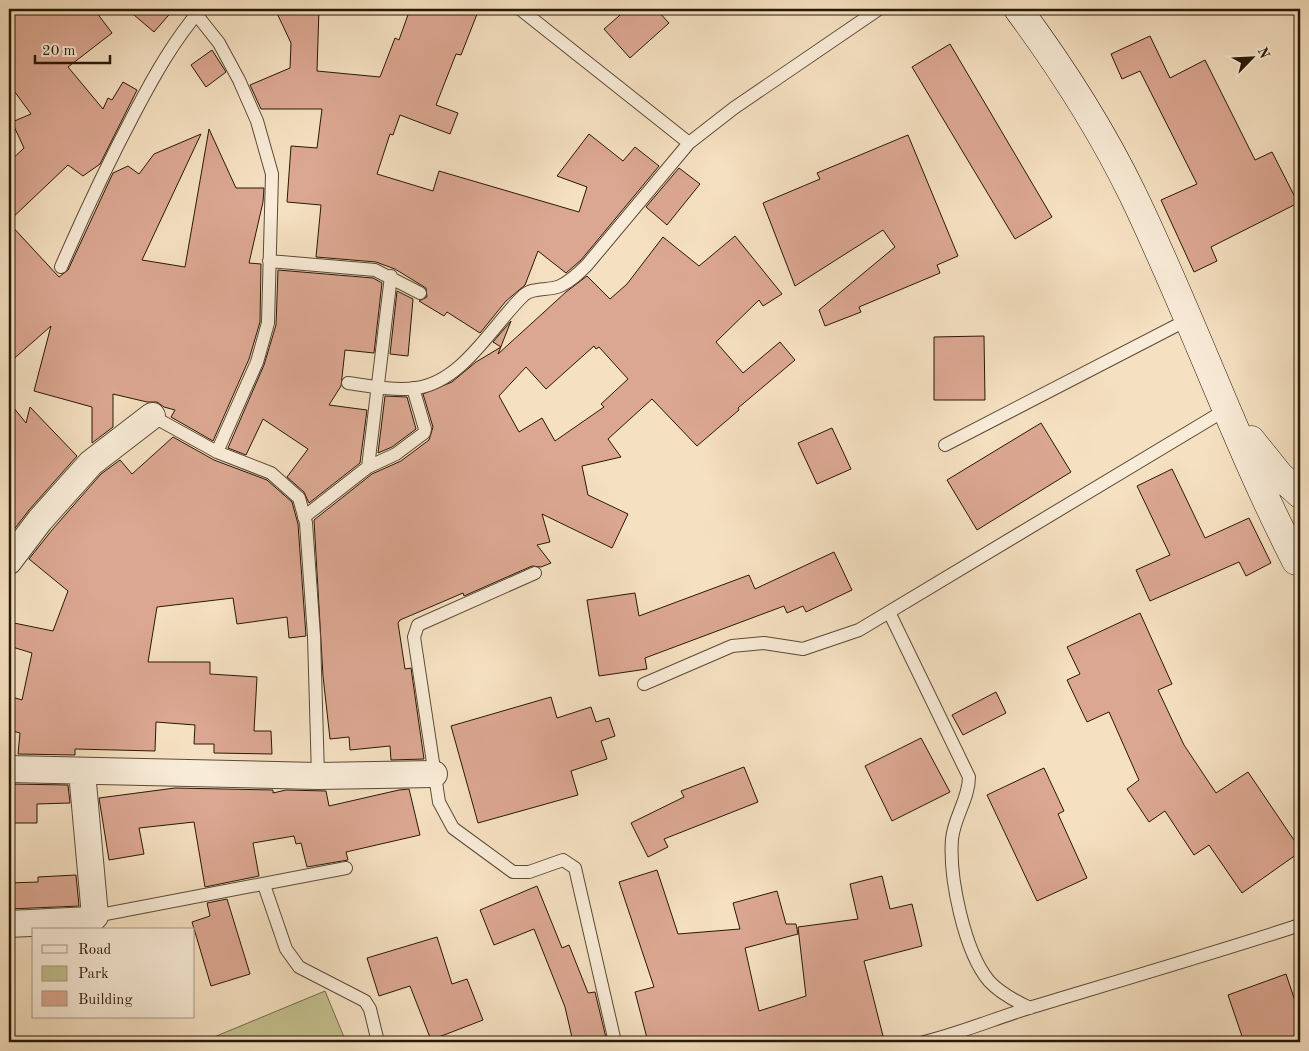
<svg xmlns="http://www.w3.org/2000/svg" width="1309" height="1051" viewBox="0 0 1309 1051" font-family="'Old Standard TT',serif">
	<rect width="100%" height="100%" fill="#f5e0c1"/>
	<filter id="stains"><feTurbulence type="fractalNoise" baseFrequency=".004" numOctaves="4"/><feColorMatrix values="0 0 0 0 .2 0 0 0 0 .09 0 0 0 0 .02 0 0 0 .5 -.17"/></filter>
	<radialGradient id="worn" r=".72"><stop offset=".6" stop-color="#630" stop-opacity="0"/><stop offset="1" stop-color="#630" stop-opacity=".3"/></radialGradient>
	<path fill="#c2c08e" stroke="#756c4a" d="M 325,991 L 346,1042 L 202,1042 Z"/>
	<path fill="#dca792" stroke="#281807" fill-rule="evenodd" d="M 9,9 L 94,9 L 112,33 L 68,67 L 103,109 L 108,98 L 112,100 L 123,82 L 137,90 L 100,164 L 83,176 L 68,165 L 9,221 L 9,162 L 24,148 L 12,122 L 31,114 L 9,84 Z
		M 127,9 L 174,9 L 154,32 Z
		M 275,9 L 319,9 L 317,71 L 380,77 L 395,38 L 399,40 L 410,9 L 479,9 L 461,55 L 456,54 L 436,105 L 458,113 L 450,134 L 400,115 L 393,135 L 390,134 L 377,174 L 433,191 L 439,171 L 579,212 L 587,187 L 557,176 L 589,134 L 623,161 L 635,147 L 659,166 L 581,260 L 566,273 L 538,251 L 525,285 L 506,301 L 480,333 L 447,312 L 444,316 L 419,301 L 427,297 L 426,288 L 395,269 L 376,262 L 316,257 L 321,205 L 287,202 L 291,146 L 317,148 L 322,109 L 261,109 L 250,85 L 290,68 L 291,43 Z
		M 627,9 L 656,9 L 669,23 L 630,58 L 604,29 Z
		M 1150,36 L 1170,78 L 1205,60 L 1255,160 L 1272,152 L 1298,203 L 1211,247 L 1217,261 L 1194,272 L 1161,200 L 1197,184 L 1140,71 L 1122,79 L 1111,54 Z
		M 950,44 L 1052,217 L 1015,239 L 912,67 Z
		M 212,50 L 226,72 L 206,87 L 191,65 Z
		M 209,129 L 236,188 L 264,188 L 263,202 L 249,263 L 261,264 L 260,322 L 249,359 L 213,441 L 171,417 L 175,410 L 164,407 L 157,402 L 147,402 L 113,394 L 113,427 L 92,443 L 92,407 L 34,391 L 51,326 L 9,363 L 9,223 L 59,277 L 68,270 L 113,173 L 128,166 L 139,174 L 154,154 L 201,134 L 142,260 L 185,267 Z
		M 908,135 L 958,256 L 937,265 L 940,273 L 859,307 L 861,312 L 825,326 L 819,310 L 895,247 L 883,230 L 795,286 L 763,203 L 820,179 L 817,173 Z
		M 679,168 L 700,184 L 667,225 L 646,207 Z
		M 735,236 L 782,294 L 763,306 L 759,300 L 716,342 L 743,373 L 780,342 L 795,360 L 738,408 L 739,410 L 697,446 L 652,399 L 608,439 L 621,457 L 582,466 L 588,495 L 628,514 L 612,548 L 542,514 L 550,542 L 537,545 L 551,563 L 541,567 L 532,566 L 464,596 L 463,593 L 400,620 L 398,623 L 405,669 L 411,668 L 424,759 L 391,760 L 390,746 L 350,750 L 349,737 L 330,739 L 323,676 L 314,520 L 372,474 L 401,461 L 429,440 L 433,427 L 423,394 L 452,382 L 476,362 L 501,347 L 493,342 L 511,321 L 498,354 L 566,292 L 587,276 L 610,299 L 627,284 L 663,237 L 699,266 ZM 594,346 L 596,349 L 599,347 L 628,379 L 601,404 L 604,407 L 555,441 L 542,418 L 519,432 L 499,396 L 526,367 L 546,389 Z
		M 278,270 L 373,278 L 382,283 L 374,353 L 345,350 L 341,386 L 329,405 L 367,410 L 360,463 L 309,503 L 304,492 L 287,477 L 308,449 L 263,419 L 246,455 L 228,448 L 264,365 L 276,325 Z
		M 397,291 L 413,299 L 408,356 L 390,354 Z
		M 984,336 L 985,400 L 934,400 L 934,337 Z
		M 385,396 L 407,397 L 416,429 L 392,447 L 378,453 Z
		M 9,402 L 26,423 L 30,407 L 77,456 L 29,510 L 9,536 Z
		M 1041,423 L 1071,472 L 977,530 L 947,480 Z
		M 832,428 L 851,469 L 817,484 L 798,443 Z
		M 173,437 L 214,460 L 267,480 L 292,502 L 298,524 L 306,636 L 289,638 L 287,617 L 237,624 L 233,598 L 157,607 L 148,662 L 210,662 L 210,674 L 257,677 L 254,731 L 271,731 L 272,754 L 214,753 L 214,744 L 194,744 L 195,725 L 156,722 L 155,751 L 75,749 L 75,755 L 18,754 L 20,733 L 9,730 L 9,696 L 22,700 L 32,653 L 9,646 L 9,622 L 53,631 L 68,591 L 29,559 L 52,530 L 101,474 L 120,460 L 132,474 Z
		M 1172,469 L 1205,538 L 1249,518 L 1271,563 L 1246,576 L 1239,562 L 1150,601 L 1136,570 L 1170,555 L 1137,486 Z
		M 834,552 L 852,590 L 806,612 L 803,606 L 787,613 L 784,606 L 645,658 L 647,669 L 599,676 L 587,600 L 635,593 L 639,616 L 749,575 L 755,589 Z
		M 1140,613 L 1172,684 L 1158,690 L 1184,745 L 1216,793 L 1248,772 L 1300,849 L 1300,852 L 1242,893 L 1209,845 L 1194,855 L 1165,811 L 1149,822 L 1127,789 L 1139,780 L 1109,712 L 1087,722 L 1067,680 L 1080,674 L 1067,647 Z
		M 996,692 L 1006,713 L 963,735 L 952,715 Z
		M 551,697 L 557,718 L 591,707 L 596,722 L 609,718 L 615,736 L 601,741 L 607,759 L 571,771 L 578,795 L 478,823 L 451,726 Z
		M 921,738 L 950,792 L 892,821 L 865,766 Z
		M 744,767 L 758,802 L 664,839 L 668,847 L 648,857 L 631,823 L 684,797 L 681,791 Z
		M 1044,768 L 1064,811 L 1058,814 L 1087,878 L 1037,901 L 987,795 Z
		M 9,784 L 68,785 L 70,803 L 37,804 L 37,823 L 12,823 Z
		M 175,788 L 273,790 L 273,793 L 286,790 L 326,791 L 329,806 L 399,790 L 409,789 L 420,835 L 346,852 L 348,860 L 307,867 L 301,843 L 296,844 L 294,836 L 253,843 L 259,876 L 205,887 L 194,822 L 139,828 L 144,854 L 109,860 L 99,798 Z
		M 657,870 L 678,934 L 740,929 L 733,903 L 777,891 L 786,924 L 796,924 L 798,934 L 745,948 L 759,1011 L 806,996 L 798,927 L 858,919 L 850,884 L 882,876 L 890,909 L 912,904 L 922,946 L 864,961 L 883,1036 L 857,1042 L 648,1042 L 635,992 L 654,987 L 619,882 Z
		M 76,875 L 79,906 L 9,909 L 9,883 L 38,882 L 38,877 Z
		M 537,886 L 562,948 L 569,945 L 588,993 L 595,992 L 607,1042 L 573,1042 L 565,1007 L 534,929 L 494,945 L 480,910 Z
		M 227,899 L 250,974 L 211,986 L 192,922 L 210,916 L 207,903 Z
		M 437,937 L 452,984 L 467,979 L 483,1020 L 431,1040 L 410,986 L 379,996 L 367,958 Z
		M 1286,974 L 1300,1016 L 1300,1042 L 1244,1042 L 1228,995 Z"/>
	<g fill="none" stroke-linecap="round" stroke-linejoin="round">
		<g stroke="#5b4a36" stroke-width="14">
			<path id="lane" d="M 520,9 L 689,143
				M 196,14 L 219,43 L 239,80 L 257,121 L 272,174 L 268,323 L 257,362 L 217,452
				M 269,261 L 375,270 L 420,293
				M 61,267 C 84,214 108,163 135,112 C 154,76 174,40 201,9
				M 348,383 C 369,386 394,391 416,388 C 463,382 493,324 524,295 C 533,287 549,291 560,286 C 571,281 579,273 587,265 L 689,143 L 734,108 L 879,9
				M 152,416 L 217,452 L 271,473 L 299,498 L 306,523 L 314,636 L 318,776
				M 945,445 L 1189,319
				M 368,467 L 391,276
				M 304,517 L 368,467 L 396,454 L 424,433 L 425,429 L 413,388
				M 535,573 L 418,625 L 414,637 L 439,802 L 453,828 L 513,872 L 529,872 L 563,860 L 575,868 L 615,1042
				M 889,612 L 969,777 C 969,799 954,817 952,839 C 949,877 964,951 989,981 C 1000,993 1015,1001 1030,1008
				M 644,684 L 732,646 L 764,643 L 803,649 L 859,630 L 1227,409
				M 264,885 L 286,949 L 299,967 L 365,1001 L 370,1009 L 378,1042
				M 95,916 L 346,868
				M 924,1042 C 961,1033 996,1018 1032,1007 C 1122,980 1211,954 1300,925"/>
		</g>
		<g stroke="#5b4a36" stroke-width="28">
			<path id="street" d="M 9,561 L 40,520 L 91,463 L 152,416
				M 9,769 L 318,776 L 434,774
				M 9,924 L 91,920 L 95,916 L 82,772"/>
		</g>
		<g stroke="#281807" stroke-width="29">
			<path id="secondary" d="M 1018,9 C 1061,67 1101,129 1133,195 C 1191,315 1235,442 1296,561
				M 1251,440 L 1280,476 L 1300,494"/>
		</g>
		<use href="#lane" stroke="#f8ebd7" stroke-width="12"/>
		<use href="#street" stroke="#f8ebd7" stroke-width="26"/>
		<use href="#secondary" stroke="#f8ebd7" stroke-width="28"/>
	</g>
	<rect width="1309" height="1051" fill="none" stroke="#f5e0c1" stroke-width="30"/>
	<rect x="10" y="10" width="1289" height="1031" fill="none" stroke="#281807" stroke-width="2.5"/>
	<rect x="15" y="15" width="1279" height="1021" fill="none" stroke="#281807"/>
	<rect x="32" y="928" width="162" height="90" fill="#f8ebd7" stroke="#a59784"/>
	<rect x="42" y="945" width="25" height="8" fill="#f8ebd7" stroke="#a59784"/>
	<text x="78" y="954" font-size="15" fill="#281807">Road</text>
	<rect x="42" y="966" width="25" height="15" fill="#c2c08e" stroke="#a59784"/>
	<text x="78" y="978" font-size="15" fill="#281807">Park</text>
	<rect x="42" y="991" width="25" height="15" fill="#dca792" stroke="#a59784"/>
	<text x="78" y="1004" font-size="15" fill="#281807">Building</text>
	<g transform="translate(1252 58) rotate(66)" stroke="#f8ebd7" stroke-width="4" paint-order="stroke">
	<path d="M0-4L9 19L0 12L-9 19Z" fill="#281807"/>
	<text y="-8" font-size="14" font-weight="bold" text-anchor="middle" fill="#281807">N</text>
	</g>
	<path d="M35 55v8h75v-8" fill="none" stroke="#281807" stroke-width="2.5"/>
	<text x="42" y="55" font-size="15" fill="#281807" stroke="#f8ebd7" stroke-width="4" paint-order="stroke">20 m</text>
	<rect width="100%" height="100%" filter="url(#stains)"/>
	<rect width="100%" height="100%" fill="url(#worn)"/>
</svg>
